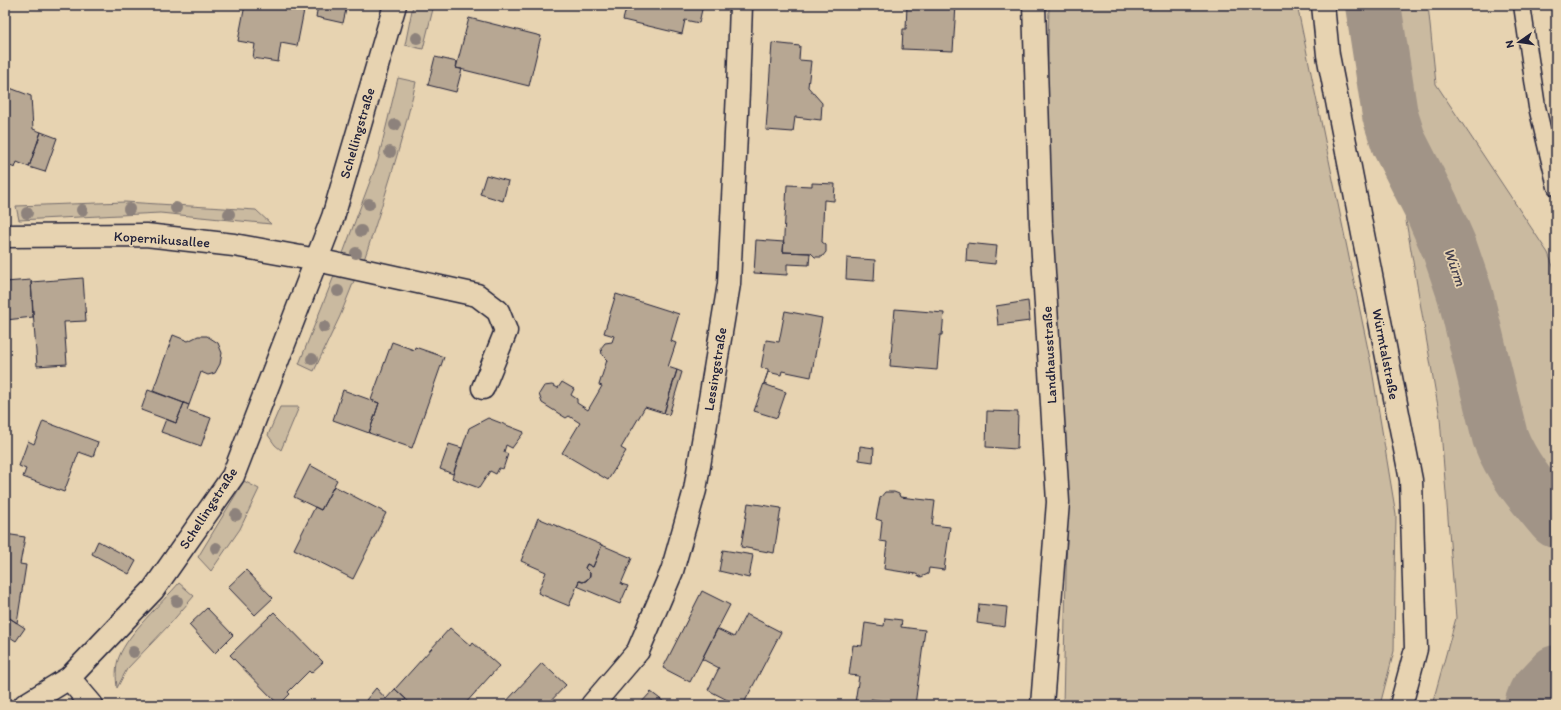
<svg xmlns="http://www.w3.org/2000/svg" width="1561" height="710" viewBox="0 0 1561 710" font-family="Itim,sans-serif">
	<rect width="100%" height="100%" fill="#e7d3b1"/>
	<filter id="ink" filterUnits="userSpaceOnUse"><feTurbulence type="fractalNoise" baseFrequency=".025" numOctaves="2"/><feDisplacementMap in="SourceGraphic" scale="8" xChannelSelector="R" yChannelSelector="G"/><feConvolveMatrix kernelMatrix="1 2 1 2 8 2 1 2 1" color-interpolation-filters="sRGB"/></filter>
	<g filter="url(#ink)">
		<path fill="#cabaa0" stroke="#766e6e" d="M 413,5 L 434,5 L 423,49 L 405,45 Z
			M 1049,5 L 1297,5 L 1371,364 L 1396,515 L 1394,651 L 1380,705 L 1063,705 L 1067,531 L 1046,147 Z
			M 1384,5 L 1428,5 L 1436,84 L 1548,253 L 1556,274 L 1556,493 L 1536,472 L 1509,424 L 1483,268 L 1443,173 L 1400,121 Z
			M 398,78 L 416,82 C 402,144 383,203 363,263 L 342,256 L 378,160 Z
			M 1408,173 L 1434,224 L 1454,275 L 1472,338 L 1488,408 L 1498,447 L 1525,496 L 1556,534 L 1556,666 L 1549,671 L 1531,690 L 1527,705 L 1432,705 L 1456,618 L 1440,418 L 1406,221 L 1402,175 Z
			M 125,202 L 256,210 L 271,224 L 160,213 L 19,220 L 16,206 Z
			M 336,271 L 356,276 L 340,316 L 314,371 L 299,364 Z
			M 280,407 L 299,407 L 281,450 L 275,445 L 268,435 Z
			M 244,481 L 259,489 L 240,529 L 211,571 L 198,557 Z
			M 179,583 L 194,596 L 170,624 L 127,669 L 117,688 C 116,678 115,667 119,657 C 128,633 162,603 179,583 Z"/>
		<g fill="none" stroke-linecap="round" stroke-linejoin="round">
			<path stroke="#a19487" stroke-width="56" d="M 1373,5 L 1390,115 L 1399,143 L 1431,206 L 1449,247 L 1465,294 L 1500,437 C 1512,469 1534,494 1556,520
				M 1532,705 L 1536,694 L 1556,673"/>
		</g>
		<path fill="#b7a793" stroke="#22223b" d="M 245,5 L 305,5 L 297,46 L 281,43 L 278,62 L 253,58 L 255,44 L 238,41 Z
			M 318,5 L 347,5 L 343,23 L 316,17 Z
			M 627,5 L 703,5 L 699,23 L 685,20 L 682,34 L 623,20 Z
			M 907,5 L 956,5 L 953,51 L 902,49 L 903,29 L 906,29 Z
			M 989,5 L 1014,5 L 1014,7 L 989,7 Z
			M 469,18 L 541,36 L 529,86 L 456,68 Z
			M 772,43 L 800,46 L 799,60 L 811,61 L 808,87 L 822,103 L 821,120 L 795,117 L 793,132 L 766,130 Z
			M 435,57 L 457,62 L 456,68 L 462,69 L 456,92 L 428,85 Z
			M 10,88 L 31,96 L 33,129 L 41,132 L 29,167 L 17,162 L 15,168 L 5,164 L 5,91 L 9,92 Z
			M 41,132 L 57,138 L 45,172 L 29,167 Z
			M 486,175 L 508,181 L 503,201 L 480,194 Z
			M 812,183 L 835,184 L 834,201 L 824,200 L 822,242 L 826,245 L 826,252 L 822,257 L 815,257 L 811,253 L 783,252 L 787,185 L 812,186 Z
			M 756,240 L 784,242 L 783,252 L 810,253 L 809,265 L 787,264 L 787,275 L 754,273 Z
			M 967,243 L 997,246 L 995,264 L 966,261 Z
			M 847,258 L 875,260 L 874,281 L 846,279 Z
			M 83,278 L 86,321 L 64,322 L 67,364 L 37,366 L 31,282 Z
			M 31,280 L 33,317 L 6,320 L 5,282 Z
			M 616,294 L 679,314 L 671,341 L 676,343 L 668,367 L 677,370 L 664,413 L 645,407 L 621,448 L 626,451 L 608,480 L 562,453 L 580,423 L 569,416 L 566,418 L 542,403 L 539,394 L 544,386 L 552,385 L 558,388 L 562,382 L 574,389 L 571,395 L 577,399 L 577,403 L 588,410 L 602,386 L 599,385 L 607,360 L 602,355 L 601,348 L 605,343 L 612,342 L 614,336 L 604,333 Z
			M 1028,301 L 1030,321 L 998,325 L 996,306 Z
			M 895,309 L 944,313 L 942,335 L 940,335 L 937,370 L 890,366 Z
			M 785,311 L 822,318 L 811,377 L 782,371 L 781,375 L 768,372 L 768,369 L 761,368 L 766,340 L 779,342 Z
			M 173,335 L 188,341 L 198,336 L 207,336 L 218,343 L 222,353 L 220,364 L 215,373 L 208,375 L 201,372 L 189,405 L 153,391 Z
			M 392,342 L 414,350 L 415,347 L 444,357 L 412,448 L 369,433 L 379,403 L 371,400 Z
			M 677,370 L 682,372 L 669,415 L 664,413 Z
			M 768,372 L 764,384 L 786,392 L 777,418 L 754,411 Z
			M 148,390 L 184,403 L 176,423 L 141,410 Z
			M 343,390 L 379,403 L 369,433 L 333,420 Z
			M 184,403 L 189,405 L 187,410 L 211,418 L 201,446 L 161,432 L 166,419 L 176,423 Z
			M 987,411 L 1018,412 L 1017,449 L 986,447 Z
			M 488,418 L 524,432 L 512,448 L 506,445 L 504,452 L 508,454 L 503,469 L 499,468 L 496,474 L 490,471 L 479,488 L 452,478 L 469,428 Z
			M 43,421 L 98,442 L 93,457 L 79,452 L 64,492 L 23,477 L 26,469 L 19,466 L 28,441 L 34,444 Z
			M 449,444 L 462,448 L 453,474 L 440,469 Z
			M 860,446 L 874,448 L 873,462 L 859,460 Z
			M 310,465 L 337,480 L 321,510 L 294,497 Z
			M 334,486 L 386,513 L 353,579 L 294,549 L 315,507 L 321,510 Z
			M 885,492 L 894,492 L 899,494 L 900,497 L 935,501 L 932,525 L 950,527 L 944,570 L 929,568 L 928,574 L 921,577 L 916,574 L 884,569 L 887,542 L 880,541 L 882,521 L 876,519 L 880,498 Z
			M 748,503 L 781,508 L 774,553 L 741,547 Z
			M 538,518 L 602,545 L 593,567 L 587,564 L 585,568 L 590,573 L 590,576 L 586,581 L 583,582 L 579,581 L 569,606 L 538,593 L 546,572 L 521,561 Z
			M 5,534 L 25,537 L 20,564 L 26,565 L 17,623 L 5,615 Z
			M 98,541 L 136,561 L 129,574 L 92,554 Z
			M 602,545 L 632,558 L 621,584 L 628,586 L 620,604 L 577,586 L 579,581 L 583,582 L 589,578 L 590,573 L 585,568 L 587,564 L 593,567 Z
			M 723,550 L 753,555 L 749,578 L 719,571 Z
			M 246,570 L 273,598 L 255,615 L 228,587 Z
			M 702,591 L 730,605 L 690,682 L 663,668 Z
			M 979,604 L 1007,607 L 1005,627 L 977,623 Z
			M 207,608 L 233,635 L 215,653 L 189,625 Z
			M 274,612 L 323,662 L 311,673 L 309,671 L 288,692 L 290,694 L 279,705 L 230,655 Z
			M 746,614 L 781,632 L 743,705 L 737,705 L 708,690 L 719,668 L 702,659 L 717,629 L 734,637 Z
			M 5,615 L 25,628 L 16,641 L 5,634 Z
			M 885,618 L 902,620 L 901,627 L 925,630 L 915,705 L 871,699 L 870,704 L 855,702 L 859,676 L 849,675 L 853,645 L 862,646 L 865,623 L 884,626 Z
			M 450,628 L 471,646 L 473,643 L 499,666 L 464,705 L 412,705 L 395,689 Z
			M 542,663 L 566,685 L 547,705 L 503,705 Z
			M 376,688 L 386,699 L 395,689 L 406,699 L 401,705 L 371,705 L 366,700 Z
			M 651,692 L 668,705 L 639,705 Z"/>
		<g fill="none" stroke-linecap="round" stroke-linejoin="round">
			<g stroke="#22223b" stroke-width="19">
				<path id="lane" d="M 1522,5 L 1537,107 L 1556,187"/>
			</g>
			<g stroke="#22223b" stroke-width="25">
				<path id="street" d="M 1034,5 L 1041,223 L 1058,502 L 1042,705
					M 5,236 L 146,235 L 234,245 L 317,260 L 477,295 L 498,311 L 506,331 L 483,388
					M 69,678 L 92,705
					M 25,705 L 69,678 L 153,590 L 233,476 L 333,217 L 395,5
					M 592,705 L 638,651 L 672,571 L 695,490 L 729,284 L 738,91 L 741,5"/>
			</g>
			<g stroke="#22223b" stroke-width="25">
				<path id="secondary" d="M 1323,5 L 1328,55 L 1411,480 L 1416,649 L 1401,705"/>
			</g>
			<use href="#lane" stroke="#e7d3b1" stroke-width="16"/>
			<use href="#street" stroke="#e7d3b1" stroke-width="22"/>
			<use href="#secondary" stroke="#e7d3b1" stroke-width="22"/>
		</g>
		<g fill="#8d827b">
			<circle cx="417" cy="38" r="6"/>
			<circle cx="395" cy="125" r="6"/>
			<circle cx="390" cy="152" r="6"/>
			<circle cx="369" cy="204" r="6"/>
			<circle cx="176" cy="208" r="6"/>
			<circle cx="129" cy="209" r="6"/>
			<circle cx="82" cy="210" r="6"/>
			<circle cx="27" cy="213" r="6"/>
			<circle cx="229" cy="214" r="6"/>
			<circle cx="361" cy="231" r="6"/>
			<circle cx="356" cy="253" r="6"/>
			<circle cx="338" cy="291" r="6"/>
			<circle cx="324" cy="327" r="6"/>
			<circle cx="312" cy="359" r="6"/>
			<circle cx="236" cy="515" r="6"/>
			<circle cx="216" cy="548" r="6"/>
			<circle cx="177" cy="601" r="6"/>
			<circle cx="133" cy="652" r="6"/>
		</g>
	</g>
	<g text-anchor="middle" stroke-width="3.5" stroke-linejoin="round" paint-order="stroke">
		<g font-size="14" fill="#22223b" stroke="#e7d3b1">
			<text transform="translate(357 133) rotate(-74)" y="5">Schellingstraße</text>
			<text transform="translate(162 239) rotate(4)" y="5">Kopernikusallee</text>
			<text transform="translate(1386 354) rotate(79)" y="5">Würmtalstraße</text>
			<text transform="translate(1049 355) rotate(-93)" y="5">Landhausstraße</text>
			<text transform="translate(715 369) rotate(-81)" y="5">Lessingstraße</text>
			<text transform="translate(208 508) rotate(-57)" y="5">Schellingstraße</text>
		</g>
		<g font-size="15" font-style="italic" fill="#423e4e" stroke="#e7d3b1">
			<text transform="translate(1455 267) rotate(71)" y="5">Würm</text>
		</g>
	</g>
	<rect width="1561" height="710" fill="none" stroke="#e7d3b1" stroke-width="20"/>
	<rect x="10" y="10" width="1541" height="690" fill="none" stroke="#22223b" stroke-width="1.5" filter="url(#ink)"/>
	<g transform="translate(1519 42) rotate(257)" stroke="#e7d3b1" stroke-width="3" paint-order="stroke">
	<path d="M0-3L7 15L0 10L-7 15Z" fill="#22223b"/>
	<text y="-6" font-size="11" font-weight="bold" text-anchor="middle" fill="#22223b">N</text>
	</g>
</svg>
